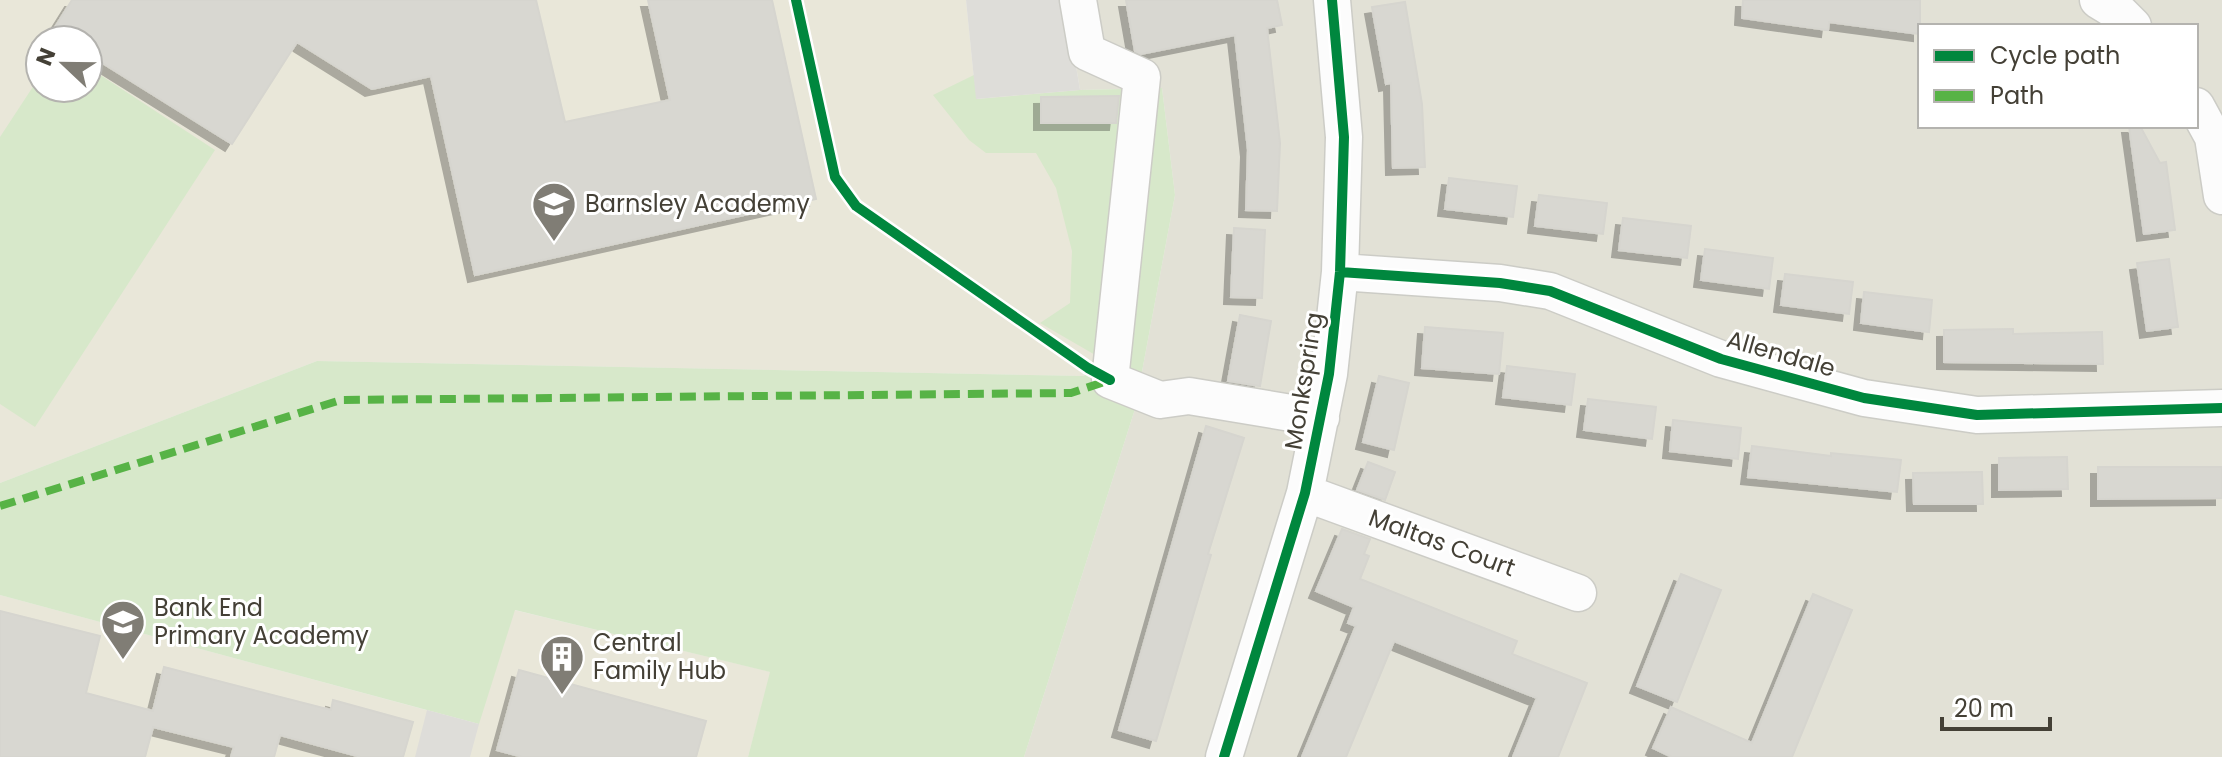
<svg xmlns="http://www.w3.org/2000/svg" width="2222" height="757" viewBox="0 0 2222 757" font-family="Poppins,sans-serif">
	<defs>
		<filter id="shadow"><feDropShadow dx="-7" dy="7" stdDeviation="0" flood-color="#0004"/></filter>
	</defs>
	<rect width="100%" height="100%" fill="#eeeee9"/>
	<path fill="#e2e1d6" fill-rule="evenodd" d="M 1065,0 L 2222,0 L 2222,757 L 1024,757 L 1135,409 L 1175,195 L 1162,88 L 1080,90 ZM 1920,26 L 2196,26 L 2196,126 L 1920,126 Z"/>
	<path fill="#e9e7d9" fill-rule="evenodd" d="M 0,0 L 966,0 L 976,99 L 1080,90 L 1097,356 L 1084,376 L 317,361 L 0,483 ZM 40,40 L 88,40 L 88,88 L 40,88 Z
		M 0,595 L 478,724 L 514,610 L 771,672 L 748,757 L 0,757 Z"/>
	<path fill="#d7e8ca" d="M 88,67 L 215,150 L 35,427 L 0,404 L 0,137 L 40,76 L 40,88 L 88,88 Z
		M 974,75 L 977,99 L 1080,90 L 1162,88 L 1175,195 L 1135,409 L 1024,757 L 748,757 L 770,672 L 515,610 L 479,724 L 0,595 L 0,483 L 317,361 L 1084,376 L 1097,356 L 1040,323 L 1070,303 L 1072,251 L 1056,188 L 1036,153 L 986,153 L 969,140 L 933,95 Z"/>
	<path fill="#deddd9" d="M 966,0 L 1065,0 L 1080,90 L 976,99 Z
		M 427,710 L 479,724 L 470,757 L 415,757 Z"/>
	<path fill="#d8d7d1" stroke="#d6d5cf" stroke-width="2" filter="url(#shadow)" d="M 72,0 L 536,0 L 565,122 L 670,100 L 648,0 L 772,0 L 816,199 L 475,275 L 431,76 L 372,89 L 297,42 L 232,144 L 88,54 L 88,40 L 47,40 Z
		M 1126,0 L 1277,0 L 1282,25 L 1267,28 L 1280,143 L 1277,211 L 1246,210 L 1248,150 L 1235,35 L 1141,54 L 1135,51 Z
		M 1743,0 L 1920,0 L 1920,34 L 1829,22 L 1828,30 L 1742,18 Z
		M 1405,2 L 1422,104 L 1425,167 L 1393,168 L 1391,83 L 1386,84 L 1372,7 Z
		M 1119,96 L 1116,123 L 1041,123 L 1041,97 Z
		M 2129,126 L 2140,126 L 2160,163 L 2166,162 L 2175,230 L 2144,234 Z
		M 1449,178 L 1517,186 L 1513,217 L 1445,209 Z
		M 1539,195 L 1607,203 L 1603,234 L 1535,226 Z
		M 1623,218 L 1691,226 L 1687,258 L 1619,250 Z
		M 1234,228 L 1265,230 L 1262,298 L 1231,297 Z
		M 1705,249 L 1773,258 L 1769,289 L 1701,280 Z
		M 2169,259 L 2178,327 L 2147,331 L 2137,263 Z
		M 1785,274 L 1853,282 L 1849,314 L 1781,305 Z
		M 1864,292 L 1932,300 L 1929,332 L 1861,323 Z
		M 1240,315 L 1271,321 L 1260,386 L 1228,381 Z
		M 1425,327 L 1503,333 L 1499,374 L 1422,368 Z
		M 2013,329 L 2013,334 L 2102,332 L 2103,364 L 1944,362 L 1944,330 Z
		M 1507,366 L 1575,374 L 1571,405 L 1503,397 Z
		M 1379,376 L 1409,383 L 1394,450 L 1363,442 Z
		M 1588,399 L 1656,407 L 1652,439 L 1584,430 Z
		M 1673,420 L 1741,428 L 1738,459 L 1670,451 Z
		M 1206,426 L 1244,438 L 1208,554 L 1211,555 L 1156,741 L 1119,730 Z
		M 1752,446 L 1831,456 L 1831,453 L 1901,460 L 1897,492 L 1748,477 Z
		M 2067,457 L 2068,489 L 1999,490 L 1999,458 Z
		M 1368,462 L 1395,472 L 1385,500 L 1357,490 Z
		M 2098,467 L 2222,467 L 2222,498 L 2098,499 Z
		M 1982,472 L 1983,504 L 1914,504 L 1913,473 Z
		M 1342,529 L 1370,539 L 1364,554 L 1369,556 L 1360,579 L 1517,641 L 1512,654 L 1587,683 L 1558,757 L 1513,757 L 1537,698 L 1394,641 L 1346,757 L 1302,757 L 1356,626 L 1348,623 L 1354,607 L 1316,591 Z
		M 1681,574 L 1721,590 L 1677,702 L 1637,686 Z
		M 1813,594 L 1852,610 L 1792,757 L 1672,757 L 1653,748 L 1671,707 L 1752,743 Z
		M 0,611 L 100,636 L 86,693 L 153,711 L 164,667 L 331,710 L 333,700 L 413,722 L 403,757 L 361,757 L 280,735 L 274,757 L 231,757 L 234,747 L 153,727 L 145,757 L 0,757 Z
		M 519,670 L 706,721 L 696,757 L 523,757 L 497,750 Z"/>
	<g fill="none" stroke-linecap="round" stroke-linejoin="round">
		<g stroke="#ccccc6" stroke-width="39">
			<path id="minor" d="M 1078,0 L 1087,52 L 1142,77 L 1110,380 L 1160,400 L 1189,396 L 1321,418
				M 2098,0 L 2121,14 L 2133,26
				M 2196,106 L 2213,137 L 2222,196
				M 1340,272 L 1500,283 L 1550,291 L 1721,359 L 1864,398 L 1977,415 L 2222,408
				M 1305,493 L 1578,593
				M 1224,757 L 1305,493 L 1329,374 L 1340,272 L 1344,137 L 1332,0"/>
		</g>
		<use href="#minor" stroke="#fcfcfc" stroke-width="36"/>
		<path stroke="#57b346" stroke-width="8" stroke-dasharray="16 8" stroke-linecap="butt" d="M 0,506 L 341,400 L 1071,393 L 1110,380"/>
		<g stroke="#fff" stroke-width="15">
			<path id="cycleway" d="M 796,0 L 835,177 L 856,206 L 1088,368 L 1110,380
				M 1340,272 L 1500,283 L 1550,291 L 1721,359 L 1864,398 L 1977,415 L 2222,408
				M 1224,757 L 1305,493 L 1329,374 L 1340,272 L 1344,137 L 1332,0"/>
		</g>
		<use href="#cycleway" stroke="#00873e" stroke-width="10"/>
	</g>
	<defs>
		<g id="school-pin" transform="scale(2.3)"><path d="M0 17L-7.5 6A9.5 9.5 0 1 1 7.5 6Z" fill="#807d75" stroke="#fff"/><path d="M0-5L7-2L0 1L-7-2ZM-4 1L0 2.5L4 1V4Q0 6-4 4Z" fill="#fff"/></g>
		<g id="building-pin" transform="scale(2.3)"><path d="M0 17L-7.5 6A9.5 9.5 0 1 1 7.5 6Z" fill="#807d75" stroke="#fff"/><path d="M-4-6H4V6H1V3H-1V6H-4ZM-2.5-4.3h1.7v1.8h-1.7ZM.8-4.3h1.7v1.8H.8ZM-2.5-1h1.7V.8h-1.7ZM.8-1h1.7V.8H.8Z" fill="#fff"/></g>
	</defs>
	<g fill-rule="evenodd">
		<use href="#school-pin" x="554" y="204"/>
		<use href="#school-pin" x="123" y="622"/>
		<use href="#building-pin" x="562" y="657"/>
	</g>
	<g text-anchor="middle" stroke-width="6" stroke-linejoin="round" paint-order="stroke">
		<g font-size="24" fill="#444036" stroke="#fff" text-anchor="start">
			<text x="585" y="212">Barnsley Academy</text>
			<text x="154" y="616">Bank End<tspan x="154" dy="28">Primary Academy</tspan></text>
			<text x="593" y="651">Central<tspan x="593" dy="28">Family Hub</tspan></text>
		</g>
		<g font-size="24" fill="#444036" stroke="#fff">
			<text transform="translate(1781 354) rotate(16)" y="8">Allendale</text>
			<text transform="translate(1304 381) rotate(-81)" y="8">Monkspring</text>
			<text transform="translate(1442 543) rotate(20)" y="8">Maltas Court</text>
		</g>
	</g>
	<rect x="1918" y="24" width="280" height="104" fill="#ffffff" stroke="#b4b3af" stroke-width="2"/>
	<rect x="1934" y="50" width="40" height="12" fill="#00873e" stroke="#b4b3af" stroke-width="2"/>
	<text x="1990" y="64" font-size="24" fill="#444036">Cycle path</text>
	<rect x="1934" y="90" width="40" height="12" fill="#57b346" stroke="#b4b3af" stroke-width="2"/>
	<text x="1990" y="104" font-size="24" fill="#444036">Path</text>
	<g transform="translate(64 64) rotate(292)"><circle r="38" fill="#ffffff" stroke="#b4b3af" stroke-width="2"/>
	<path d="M0-6L14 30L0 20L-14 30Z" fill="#807d75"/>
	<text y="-12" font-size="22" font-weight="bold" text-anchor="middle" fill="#444036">N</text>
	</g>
	<path d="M1942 717v12h108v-12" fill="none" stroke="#444036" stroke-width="4"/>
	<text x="1954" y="717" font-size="24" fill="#444036" stroke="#ffffff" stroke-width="6" paint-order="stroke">20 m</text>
</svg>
